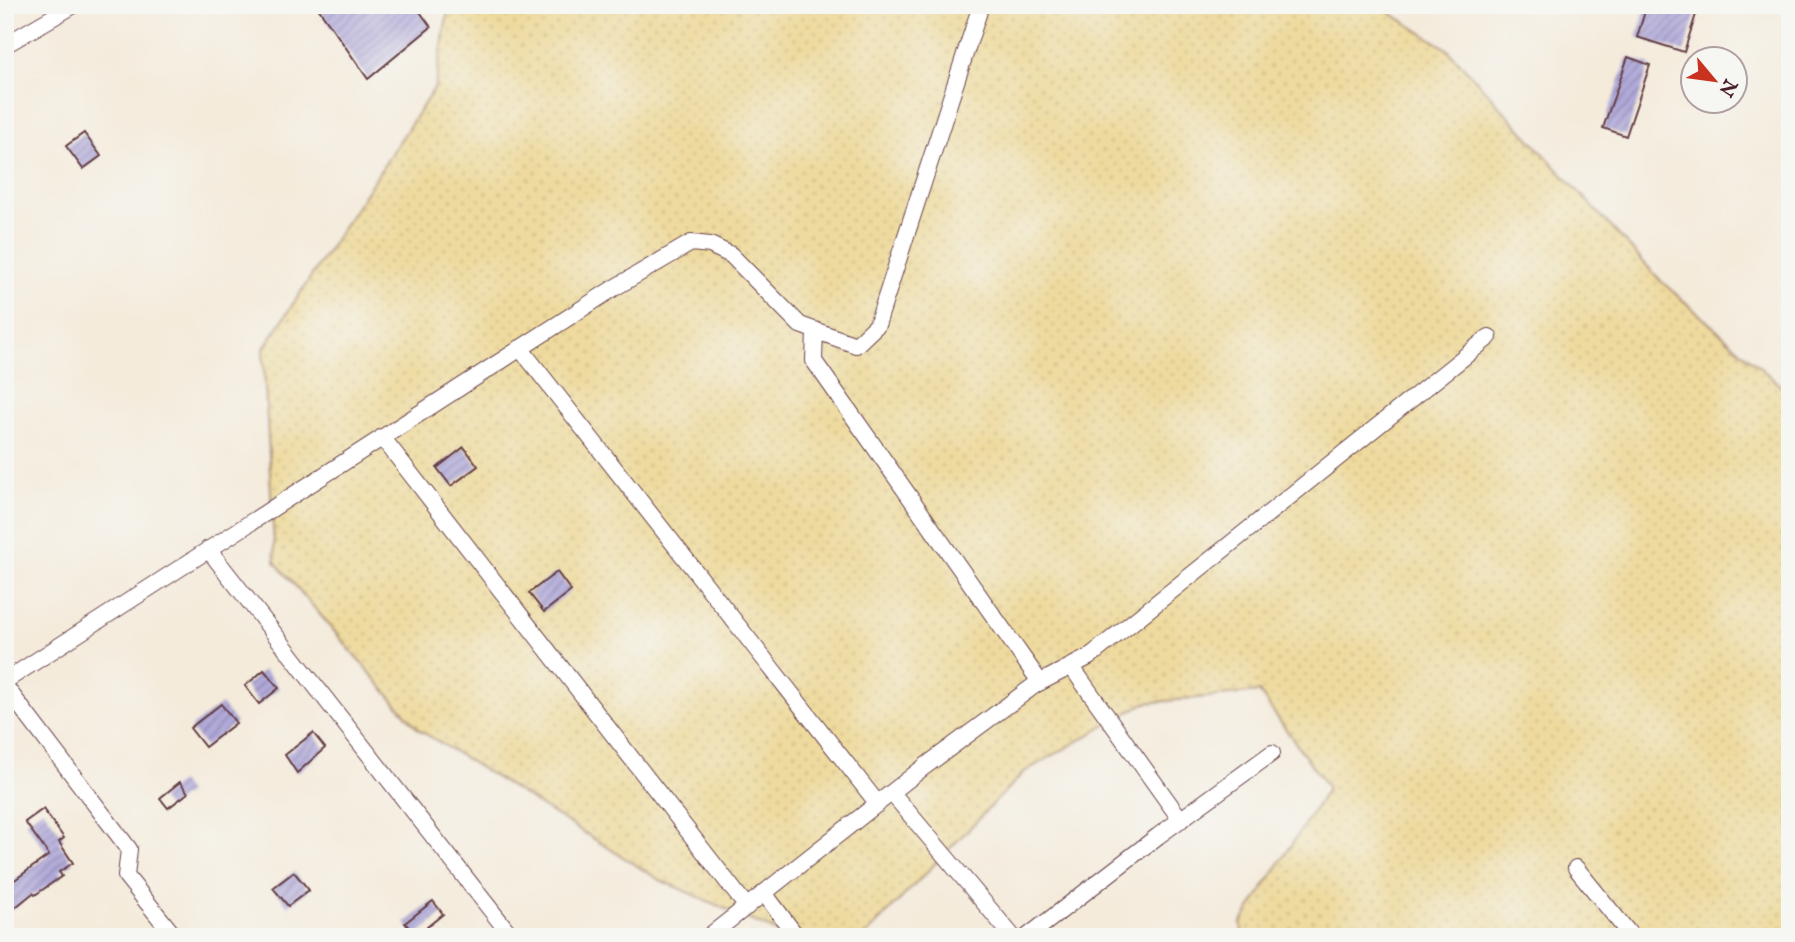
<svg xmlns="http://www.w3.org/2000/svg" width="1795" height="942" viewBox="0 0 1795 942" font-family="'IM FELL English',serif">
	<defs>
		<pattern id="sand-dots" width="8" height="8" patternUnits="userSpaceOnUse" patternTransform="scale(1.75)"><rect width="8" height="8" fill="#eeda9e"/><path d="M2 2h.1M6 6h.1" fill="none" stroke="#cebb88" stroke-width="1.8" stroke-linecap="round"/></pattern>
		<pattern id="building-hatch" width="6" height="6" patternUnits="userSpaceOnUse" patternTransform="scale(1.75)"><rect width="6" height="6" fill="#b1aada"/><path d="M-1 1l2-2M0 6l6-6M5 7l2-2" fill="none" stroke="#928ab1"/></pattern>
	</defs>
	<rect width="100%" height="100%" fill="#f6f6f2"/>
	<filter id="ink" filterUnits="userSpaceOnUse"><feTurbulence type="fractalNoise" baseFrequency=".0143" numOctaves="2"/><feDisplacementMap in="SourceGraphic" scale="14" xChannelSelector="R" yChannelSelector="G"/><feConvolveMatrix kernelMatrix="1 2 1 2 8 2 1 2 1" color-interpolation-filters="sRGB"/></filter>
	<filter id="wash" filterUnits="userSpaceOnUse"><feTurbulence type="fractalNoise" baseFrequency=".00686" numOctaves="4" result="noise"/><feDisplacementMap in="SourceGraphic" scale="28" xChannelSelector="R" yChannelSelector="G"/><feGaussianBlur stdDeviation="1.57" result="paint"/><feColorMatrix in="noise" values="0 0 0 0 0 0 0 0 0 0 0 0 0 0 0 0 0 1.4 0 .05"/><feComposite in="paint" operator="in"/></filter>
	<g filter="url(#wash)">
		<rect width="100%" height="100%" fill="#f4ebdb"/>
		<path fill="url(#sand-dots)" stroke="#9c7c64" stroke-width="2" d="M 449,5 L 1378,5 L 1447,49 L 1661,281 L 1790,394 L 1790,937 L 1243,937 L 1241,923 L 1328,788 L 1259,692 L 1145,703 L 1024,772 L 864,937 L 789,937 L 660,880 L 418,729 L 275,562 L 263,350 L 435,87 Z"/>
		<g id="blocks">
			<path fill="url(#building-hatch)" d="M 316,5 L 415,5 L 431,27 L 368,79 Z
				M 1647,5 L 1699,5 L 1684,52 L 1637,37 Z
				M 1628,57 L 1650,65 L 1626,136 L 1603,128 Z
				M 84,133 L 101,156 L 83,169 L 66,146 Z
				M 464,447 L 478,466 L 451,486 L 437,468 Z
				M 557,572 L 571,591 L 544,612 L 529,593 Z
				M 264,670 L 279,688 L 259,704 L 245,686 Z
				M 221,704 L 236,723 L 205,747 L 190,728 Z
				M 313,733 L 325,748 L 297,773 L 285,755 Z
				M 180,782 L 188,793 L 168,808 L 160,798 Z
				M 43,809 L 64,838 L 59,842 L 73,863 L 59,872 L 62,876 L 35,895 L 33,893 L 12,910 L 5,901 L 5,887 L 49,855 L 25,822 Z
				M 294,872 L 309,890 L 288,906 L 273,888 Z
				M 433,901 L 443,914 L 416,936 L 405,923 Z"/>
		</g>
	</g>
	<g filter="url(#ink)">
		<use href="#blocks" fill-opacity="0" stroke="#643e45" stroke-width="2"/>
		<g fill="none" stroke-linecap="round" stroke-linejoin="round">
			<g stroke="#643e45" stroke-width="18">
				<path id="street" d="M 5,45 L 74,5
					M 815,330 L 814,361 L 1040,682
					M 520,348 L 878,804
					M 382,437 L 747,907
					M 208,549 L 512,937
					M 1071,666 L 1181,820
					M 5,681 L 614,288 L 691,243 L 710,245 L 731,255 L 800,325 L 856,345 L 877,325 L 981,5
					M 5,686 L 129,849 L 126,876 L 175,937
					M 892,793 L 1013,937
					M 1576,868 L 1632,937
					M 764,893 L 797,937
					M 708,937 L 924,767 L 1035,685 L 1089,657 L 1489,337
					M 1027,937 L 1158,836 L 1272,753"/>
			</g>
			<use href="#street" stroke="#fff" stroke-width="16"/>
		</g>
	</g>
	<rect width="1795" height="942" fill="none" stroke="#f6f6f2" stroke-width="28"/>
	<g transform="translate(1714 80) rotate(119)"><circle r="33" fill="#f6f6f2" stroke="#b1a0a2" stroke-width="2"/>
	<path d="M0-5L12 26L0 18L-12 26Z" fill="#c8321e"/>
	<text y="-10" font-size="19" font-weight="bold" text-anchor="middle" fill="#4a1f2b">N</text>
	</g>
</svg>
